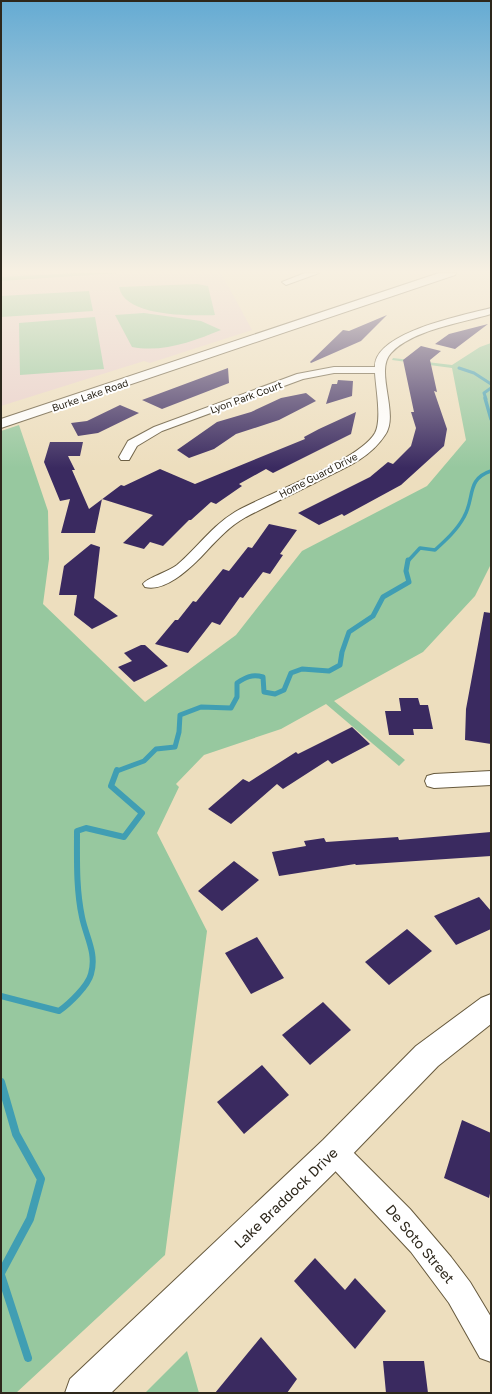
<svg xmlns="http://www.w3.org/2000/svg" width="492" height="1394" viewBox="0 0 492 1394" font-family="'Golos Text',sans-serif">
	<rect width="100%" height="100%" fill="#eddebe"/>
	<path fill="#e9cfcb" d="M 1,273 L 221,273 L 252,330 L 150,363 L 144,361 L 1,406 Z"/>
	<path fill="#97c89f" d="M 76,273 L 120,273 L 1,281 L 1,277 Z
		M 197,284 L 208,286 L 215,315 C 192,316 124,317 119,287 Z
		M 89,291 L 93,311 L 1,317 L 1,296 Z
		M 144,313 L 201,321 L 221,330 C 194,341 163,353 132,347 L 115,315 Z
		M 95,317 L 104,369 L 20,375 L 19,323 Z
		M 491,343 L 491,564 L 475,596 L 423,652 L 334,701 L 405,760 L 399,766 L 326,704 L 281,729 L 204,755 L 176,784 L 179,787 L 157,833 L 207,931 L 165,1255 L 16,1393 L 1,1393 L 1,431 L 19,425 L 48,511 L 49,559 L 43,604 L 145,702 L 236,635 L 302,551 L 427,486 L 466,440 L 452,368 L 392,360 L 393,358 L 452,365 L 480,347 Z
		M 187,1351 L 199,1393 L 145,1393 Z"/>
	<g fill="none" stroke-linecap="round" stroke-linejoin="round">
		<path stroke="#409eb3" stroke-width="3" d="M 459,368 L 474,373 L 491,384
			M 486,399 L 484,393 L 491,388"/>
		<path stroke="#409eb3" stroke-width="3.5" d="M 485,398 L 491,419
			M 408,561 L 420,548 L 435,550 C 446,540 457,530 464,517 C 475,498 466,479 491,471"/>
		<path stroke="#409eb3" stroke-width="5" d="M 117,771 L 144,761 L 156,749 L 175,747 L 179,732 L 180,715 L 201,707 L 231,708 L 237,697 L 237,683 C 246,677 252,674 263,677 L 264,692 L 275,694 L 284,690 L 291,673 L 302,669 L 329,671 L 340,665 L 342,652 L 349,632 L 373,616 L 383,597 L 409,582 L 406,571 L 408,560"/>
		<path stroke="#409eb3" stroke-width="6" d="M 1,996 L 59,1011 C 69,1004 88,986 91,974 C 97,953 86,937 82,917 C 76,889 77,860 77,831 L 86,828 L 124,837 L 142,813 L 111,786 L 117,770"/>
		<path stroke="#409eb3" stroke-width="8" d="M 1,1082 L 16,1134 L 41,1179 L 30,1219 L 1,1273
			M 1,1275 L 28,1358"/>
	</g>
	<path fill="#3a2a60" d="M 387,315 L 361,341 L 311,363 L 310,362 L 343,330 L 349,331 Z
		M 488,324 L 455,349 L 435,344 L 449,334 Z
		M 421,346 L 441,351 L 430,360 L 437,392 L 434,391 L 447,429 L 444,446 L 401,485 L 344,516 L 342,514 L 319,525 L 298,513 L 370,477 L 388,462 L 393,464 L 411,446 L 416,428 L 411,412 L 414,412 L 403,360 Z
		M 228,368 L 229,383 L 162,409 L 142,400 Z
		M 338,380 L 353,381 L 352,396 L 326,404 L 332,384 L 337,384 Z
		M 306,393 L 316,401 L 279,420 L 236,434 L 214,449 L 189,458 L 177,450 L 217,422 L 251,412 L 281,398 Z
		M 120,405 L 139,413 L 98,433 L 78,436 L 71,423 L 87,421 Z
		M 356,412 L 351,434 L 273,473 L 266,469 L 239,484 L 242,486 L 216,504 L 211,502 L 191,520 L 189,520 L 163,546 L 150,542 L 144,549 L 123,543 L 153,515 L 102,499 L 95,533 L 61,533 L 70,499 L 60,501 L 44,462 L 50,442 L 83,442 L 80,456 L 68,456 L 75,470 L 72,470 L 89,509 L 121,485 L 124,486 L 160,469 L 195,484 L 305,439 L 304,437 L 319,429 Z
		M 269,524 L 297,530 L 280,554 L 283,555 L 270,574 L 263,572 L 243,598 L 240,597 L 220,625 L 212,622 L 188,653 L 155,644 L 175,620 L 178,620 L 193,601 L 196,602 L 223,569 L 229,571 L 248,547 L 252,548 Z
		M 91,544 L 100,547 L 94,598 L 118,616 L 92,629 L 74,615 L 77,595 L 59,595 L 64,566 Z
		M 484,612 L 491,613 L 491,744 L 465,740 L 466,709 Z
		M 141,645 L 145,645 L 168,666 L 134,682 L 118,667 L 132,661 L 124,653 Z
		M 399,698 L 418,698 L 420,705 L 428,705 L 433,729 L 413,729 L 414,735 L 389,735 L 385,711 L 401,711 Z
		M 352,727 L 370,744 L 332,764 L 328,760 L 283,789 L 277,784 L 231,824 L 208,809 L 243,779 L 249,782 L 296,752 L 298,754 Z
		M 491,832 L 491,856 L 356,865 L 355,864 L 279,876 L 272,852 L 306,846 L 304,841 L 324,838 L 326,842 L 398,837 L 399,840 Z
		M 234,861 L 259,880 L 222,911 L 198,891 Z
		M 479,897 L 491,911 L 491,929 L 456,945 L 434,916 Z
		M 407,929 L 432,951 L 389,985 L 365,962 Z
		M 257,937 L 284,978 L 251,994 L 225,953 Z
		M 323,1002 L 351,1030 L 310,1065 L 282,1035 Z
		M 262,1065 L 289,1095 L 244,1134 L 217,1102 Z
		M 462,1120 L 491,1133 L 491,1189 L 489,1198 L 444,1178 Z
		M 315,1258 L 345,1290 L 355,1278 L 386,1311 L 355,1349 L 294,1281 Z
		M 261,1337 L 297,1379 L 287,1393 L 215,1393 Z
		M 383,1361 L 424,1361 L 428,1393 L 386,1393 Z"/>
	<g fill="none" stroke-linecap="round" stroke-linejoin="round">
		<g stroke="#66593d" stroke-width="2">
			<path id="minor" d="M 305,273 L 319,273 L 286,285 L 282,282 Z
				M 491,308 L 491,314 C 461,323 412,330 391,353 C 374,371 400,414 385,435 C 370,458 345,468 322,479 C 297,492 271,504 246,517 C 228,527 215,542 201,557 C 188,570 165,592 145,587 L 143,584 C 147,578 168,572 177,565 C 197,548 212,526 235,512 C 266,494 359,461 375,433 C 382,420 376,389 375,373 L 334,373 L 303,379 L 162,431 L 137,446 L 129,460 L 121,460 L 119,457 L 128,441 L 154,427 L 297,374 L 334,367 L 375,367 C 374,332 465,315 491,308 Z
				M 491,771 L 491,785 L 434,788 L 427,786 L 425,781 L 427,776 L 434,774 Z
				M 334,1138 L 343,1142 L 410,1209 L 451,1257 L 470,1282 L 491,1317 L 491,1362 L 480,1358 L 449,1303 L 411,1252 L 325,1160 L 321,1151 L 325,1142 Z"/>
		</g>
		<g stroke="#66593d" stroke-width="2">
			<path id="tertiary" d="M 491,994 L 491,1024 L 438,1066 L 345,1162 L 111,1393 L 65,1393 L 70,1379 L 323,1140 L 416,1046 L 481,998 Z"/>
		</g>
		<g stroke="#66593d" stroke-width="2">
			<path id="primary" d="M 439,273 L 456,273 L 455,275 L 1,428 L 1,419 Z"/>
		</g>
		<use href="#minor" fill="#fff" fill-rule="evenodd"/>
		<use href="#tertiary" fill="#fff" fill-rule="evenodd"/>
		<use href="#primary" fill="#fff" fill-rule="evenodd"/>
	</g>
	<linearGradient id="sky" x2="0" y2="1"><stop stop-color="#65abd3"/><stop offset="0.58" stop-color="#f7f0e2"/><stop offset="1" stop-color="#f7f0e2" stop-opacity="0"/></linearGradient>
	<rect width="492" height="468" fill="url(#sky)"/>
	<g text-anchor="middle" stroke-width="4" stroke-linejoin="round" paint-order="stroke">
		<g font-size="10" fill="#2d271b" stroke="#fff">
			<text transform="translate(90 395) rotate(-19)" y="4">Burke Lake Road</text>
			<text transform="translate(246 397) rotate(-20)" y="4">Lyon Park Court</text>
			<text transform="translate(318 475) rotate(-27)" y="4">Home Guard Drive</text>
		</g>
		<g font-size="14" fill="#2d271b" stroke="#fff">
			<text transform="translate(286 1198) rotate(-44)" y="5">Lake Braddock Drive</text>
			<text transform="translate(420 1244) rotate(50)" y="5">De Soto Street</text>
		</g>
	</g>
	<rect width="492" height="1394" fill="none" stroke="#2d271b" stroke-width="4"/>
</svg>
